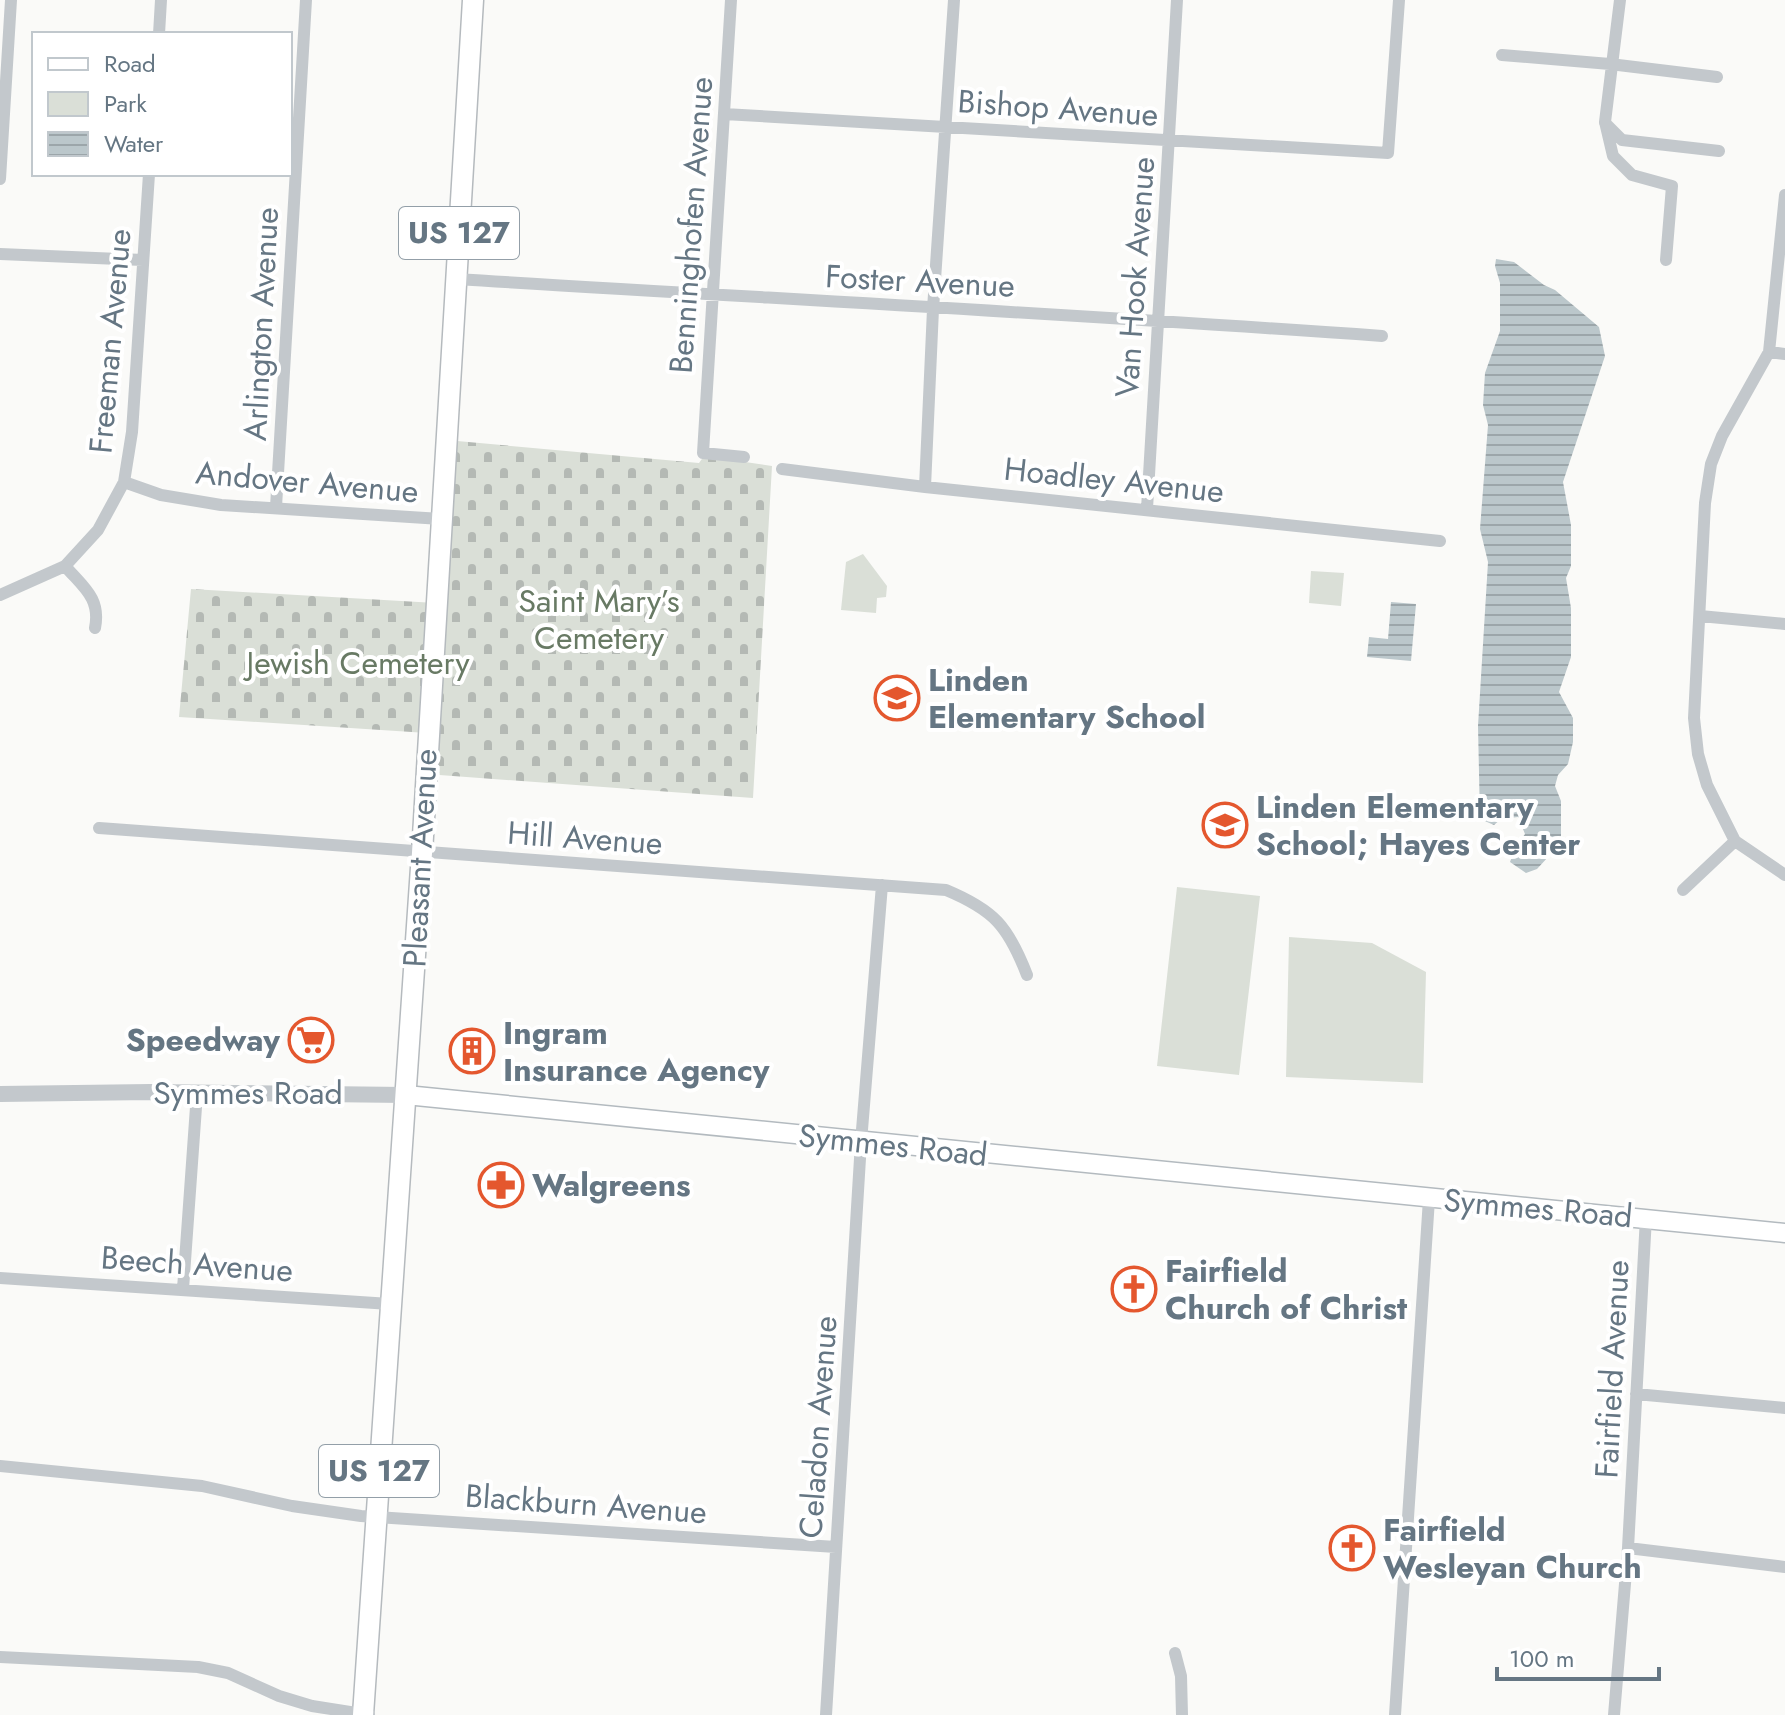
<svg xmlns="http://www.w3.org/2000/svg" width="1785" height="1715" viewBox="0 0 1785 1715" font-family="Jost,sans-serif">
	<defs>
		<pattern id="cemetery-stones" width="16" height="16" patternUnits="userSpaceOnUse" patternTransform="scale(2)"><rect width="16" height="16" fill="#dadfd7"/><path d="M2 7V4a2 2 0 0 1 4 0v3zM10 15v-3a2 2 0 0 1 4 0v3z" fill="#b4b9b4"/></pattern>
		<pattern id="water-rules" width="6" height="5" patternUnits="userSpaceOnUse" patternTransform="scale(2)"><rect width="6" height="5" fill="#bbc7cb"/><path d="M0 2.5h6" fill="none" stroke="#9ca6aa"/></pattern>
	</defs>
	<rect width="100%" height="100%" fill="#fafaf8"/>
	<path fill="url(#cemetery-stones)" d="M 446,440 L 699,463 L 704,456 L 772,466 L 753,798 L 426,774 L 427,733 L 179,717 L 191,589 L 436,603 Z"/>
	<path fill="#dadfd7" d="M 863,554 L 887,586 L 886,597 L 877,598 L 876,613 L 841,610 L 846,562 Z
		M 1311,571 L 1344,573 L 1341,606 L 1309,603 Z
		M 1177,887 L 1260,896 L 1239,1075 L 1157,1066 Z
		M 1289,937 L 1372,943 L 1426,972 L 1423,1083 L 1286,1077 Z"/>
	<path fill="url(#water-rules)" d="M 1496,259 L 1514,262 L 1544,285 L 1555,290 L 1599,327 L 1605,356 L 1563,482 L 1571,525 L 1571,566 L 1566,578 L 1571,608 L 1571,657 L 1559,692 L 1573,718 L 1573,742 L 1568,764 L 1558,775 L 1555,786 L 1561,801 L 1561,843 L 1537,869 L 1526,873 L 1510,862 L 1515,848 L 1525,834 L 1518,817 L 1501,819 L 1494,825 L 1480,819 L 1478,726 L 1488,562 L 1480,529 L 1488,425 L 1483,405 L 1485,373 L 1500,331 L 1500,283 L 1495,266 Z
		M 1391,602 L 1416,604 L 1411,661 L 1367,657 L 1369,637 L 1388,639 Z"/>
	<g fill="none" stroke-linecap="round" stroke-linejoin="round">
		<g stroke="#b3babf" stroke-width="21">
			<path id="secondary" d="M 406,1095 L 1785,1233"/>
		</g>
		<g stroke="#b5babe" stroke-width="23">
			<path id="primary" d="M 363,1715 L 422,853 L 473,0"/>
		</g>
		<path stroke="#c3c8cc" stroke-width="12" d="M 731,0 L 703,453 L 744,457
			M 1620,0 L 1605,122 L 1613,156 L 1632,175 L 1672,186 L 1666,260
			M 159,34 L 161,0
			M 1502,55 L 1610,64 L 1717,77
			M 724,114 C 946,126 1167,142 1388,153 L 1399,0
			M 1605,123 L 1622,140 L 1719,151
			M 0,179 L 11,0
			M 1785,195 L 1769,352 L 1722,436 L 1711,464 L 1705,503 L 1694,718 L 1698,754 L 1707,785 L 1735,841 L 1785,875
			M 0,254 L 143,260
			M 456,279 C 764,298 1073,314 1382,336
			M 1769,352 L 1785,354
			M 782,469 L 925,487 L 1440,541
			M 124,482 L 161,495 L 221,505 L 441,519
			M 925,487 L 933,309 L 954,0
			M 276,507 L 306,0
			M 1147,509 L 1177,0
			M 65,566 C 83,587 101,598 95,628
			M 0,595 L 65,566 L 98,530 L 124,482 L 132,432 L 149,174
			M 1700,616 L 1785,624
			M 99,828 L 946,890 C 994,910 1008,926 1027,975
			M 1683,890 L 1735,841
			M 0,1278 L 390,1304
			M 183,1289 L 197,1093
			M 1636,1394 L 1785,1408
			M 0,1466 L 202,1486 L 292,1506 L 361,1516 L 836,1547
			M 1628,1548 L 1785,1567
			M 1175,1653 L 1181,1676 L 1182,1715
			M 0,1657 L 198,1667 L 228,1673 L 279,1696 L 312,1706 L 369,1715
			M 826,1715 L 861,1142 L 882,885
			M 1395,1715 L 1429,1199
			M 1614,1715 L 1628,1548 L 1646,1217"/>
		<path stroke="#c3c8cc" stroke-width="16" d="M 0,1094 L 150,1092 L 406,1095"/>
		<use href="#secondary" stroke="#fff" stroke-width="18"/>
		<use href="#primary" stroke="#fff" stroke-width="20"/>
	</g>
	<defs>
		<g id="school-ring" transform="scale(2.3)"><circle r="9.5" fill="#fff" stroke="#e4572e" stroke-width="1.5"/><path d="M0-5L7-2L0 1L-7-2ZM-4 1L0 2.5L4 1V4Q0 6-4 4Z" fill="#e4572e"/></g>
		<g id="supermarket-ring" transform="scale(2.3)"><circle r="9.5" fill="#fff" stroke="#e4572e" stroke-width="1.5"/><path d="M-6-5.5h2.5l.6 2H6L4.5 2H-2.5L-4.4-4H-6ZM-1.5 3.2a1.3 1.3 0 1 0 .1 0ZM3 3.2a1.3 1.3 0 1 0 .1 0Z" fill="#e4572e"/></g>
		<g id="building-ring" transform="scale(2.3)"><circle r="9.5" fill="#fff" stroke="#e4572e" stroke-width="1.5"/><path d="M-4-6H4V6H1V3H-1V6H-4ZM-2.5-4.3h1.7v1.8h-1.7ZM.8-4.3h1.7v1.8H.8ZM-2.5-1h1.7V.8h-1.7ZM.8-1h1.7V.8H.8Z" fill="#e4572e"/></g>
		<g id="pharmacy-ring" transform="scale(2.3)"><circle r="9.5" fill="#fff" stroke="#e4572e" stroke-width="1.5"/><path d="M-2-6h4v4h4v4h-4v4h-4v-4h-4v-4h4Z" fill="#e4572e"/></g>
		<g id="church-ring" transform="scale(2.3)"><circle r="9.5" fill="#fff" stroke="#e4572e" stroke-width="1.5"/><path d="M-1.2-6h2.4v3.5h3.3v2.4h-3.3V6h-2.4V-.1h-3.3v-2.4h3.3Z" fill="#e4572e"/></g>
	</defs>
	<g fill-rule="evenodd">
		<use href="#school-ring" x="897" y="698"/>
		<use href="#school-ring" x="1225" y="825"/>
		<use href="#supermarket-ring" x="311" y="1040"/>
		<use href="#building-ring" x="472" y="1051"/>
		<use href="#pharmacy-ring" x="501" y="1185"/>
		<use href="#church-ring" x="1134" y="1289"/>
		<use href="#church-ring" x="1352" y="1548"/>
	</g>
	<g text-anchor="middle" stroke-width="8" stroke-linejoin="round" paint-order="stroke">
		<g fill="#fff" stroke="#939fa8" stroke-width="2">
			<rect x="399" y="207" width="120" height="52" rx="6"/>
			<rect x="319" y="1445" width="120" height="52" rx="6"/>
		</g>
		<g font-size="30" font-weight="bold" fill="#657683">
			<text x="459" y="243">US 127</text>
			<text x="379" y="1481">US 127</text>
		</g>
		<g font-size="32" fill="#657683" stroke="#fff">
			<text transform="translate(1058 108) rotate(4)" y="11">Bishop Avenue</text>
			<text transform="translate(691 225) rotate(-86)" y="11">Benninghofen Avenue</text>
			<text transform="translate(1135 277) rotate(-86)" y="11">Van Hook Avenue</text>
			<text transform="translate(920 281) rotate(3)" y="11">Foster Avenue</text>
			<text transform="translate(261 324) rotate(-87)" y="11">Arlington Avenue</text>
			<text transform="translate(110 341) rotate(-85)" y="11">Freeman Avenue</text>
			<text transform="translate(1114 480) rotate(6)" y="11">Hoadley Avenue</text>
			<text transform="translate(307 482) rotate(5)" y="11">Andover Avenue</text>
			<text transform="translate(585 838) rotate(4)" y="11">Hill Avenue</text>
			<text transform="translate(420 858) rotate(-87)" y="11">Pleasant Avenue</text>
			<text x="248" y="1104">Symmes Road</text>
			<text transform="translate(893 1145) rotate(6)" y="11">Symmes Road</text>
			<text transform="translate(1538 1208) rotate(5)" y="11">Symmes Road</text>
			<text transform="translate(197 1264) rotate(4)" y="11">Beech Avenue</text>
			<text transform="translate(1612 1369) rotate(-87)" y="11">Fairfield Avenue</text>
			<text transform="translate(818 1427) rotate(-86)" y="11">Celadon Avenue</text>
			<text transform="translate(586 1504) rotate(4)" y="11">Blackburn Avenue</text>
		</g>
		<g font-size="32" fill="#687a64" stroke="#fff">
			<text x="599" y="612">Saint Mary’s<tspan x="599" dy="37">Cemetery</tspan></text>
			<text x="358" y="674">Jewish Cemetery</text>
		</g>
		<g font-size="32" font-weight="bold" fill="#657683" stroke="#fff" text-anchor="start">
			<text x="928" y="691">Linden<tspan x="928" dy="37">Elementary School</tspan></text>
			<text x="1256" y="818">Linden Elementary<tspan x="1256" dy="37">School; Hayes Center</tspan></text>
			<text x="503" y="1044">Ingram<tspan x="503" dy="37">Insurance Agency</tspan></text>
			<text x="280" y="1051" text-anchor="end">Speedway</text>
			<text x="532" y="1196">Walgreens</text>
			<text x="1165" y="1282">Fairfield<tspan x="1165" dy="37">Church of Christ</tspan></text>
			<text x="1383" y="1541">Fairfield<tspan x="1383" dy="37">Wesleyan Church</tspan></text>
		</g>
	</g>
	<rect x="32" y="32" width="260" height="144" fill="#ffffff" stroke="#c1c8cd" stroke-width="2"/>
	<rect x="48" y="58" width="40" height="12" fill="#ffffff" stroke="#c1c8cd" stroke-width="2"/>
	<text x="104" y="72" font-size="24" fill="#657683">Road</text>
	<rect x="48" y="92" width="40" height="24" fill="#dadfd7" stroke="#c1c8cd" stroke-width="2"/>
	<text x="104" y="112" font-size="24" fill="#657683">Park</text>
	<rect x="48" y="132" width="40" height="24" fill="url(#water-rules)" stroke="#c1c8cd" stroke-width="2"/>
	<text x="104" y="152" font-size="24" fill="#657683">Water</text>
	<path d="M1497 1667v12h162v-12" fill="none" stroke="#657683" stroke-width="4"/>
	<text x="1509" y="1667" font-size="24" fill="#657683" stroke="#ffffff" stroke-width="6" paint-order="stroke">100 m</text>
</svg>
